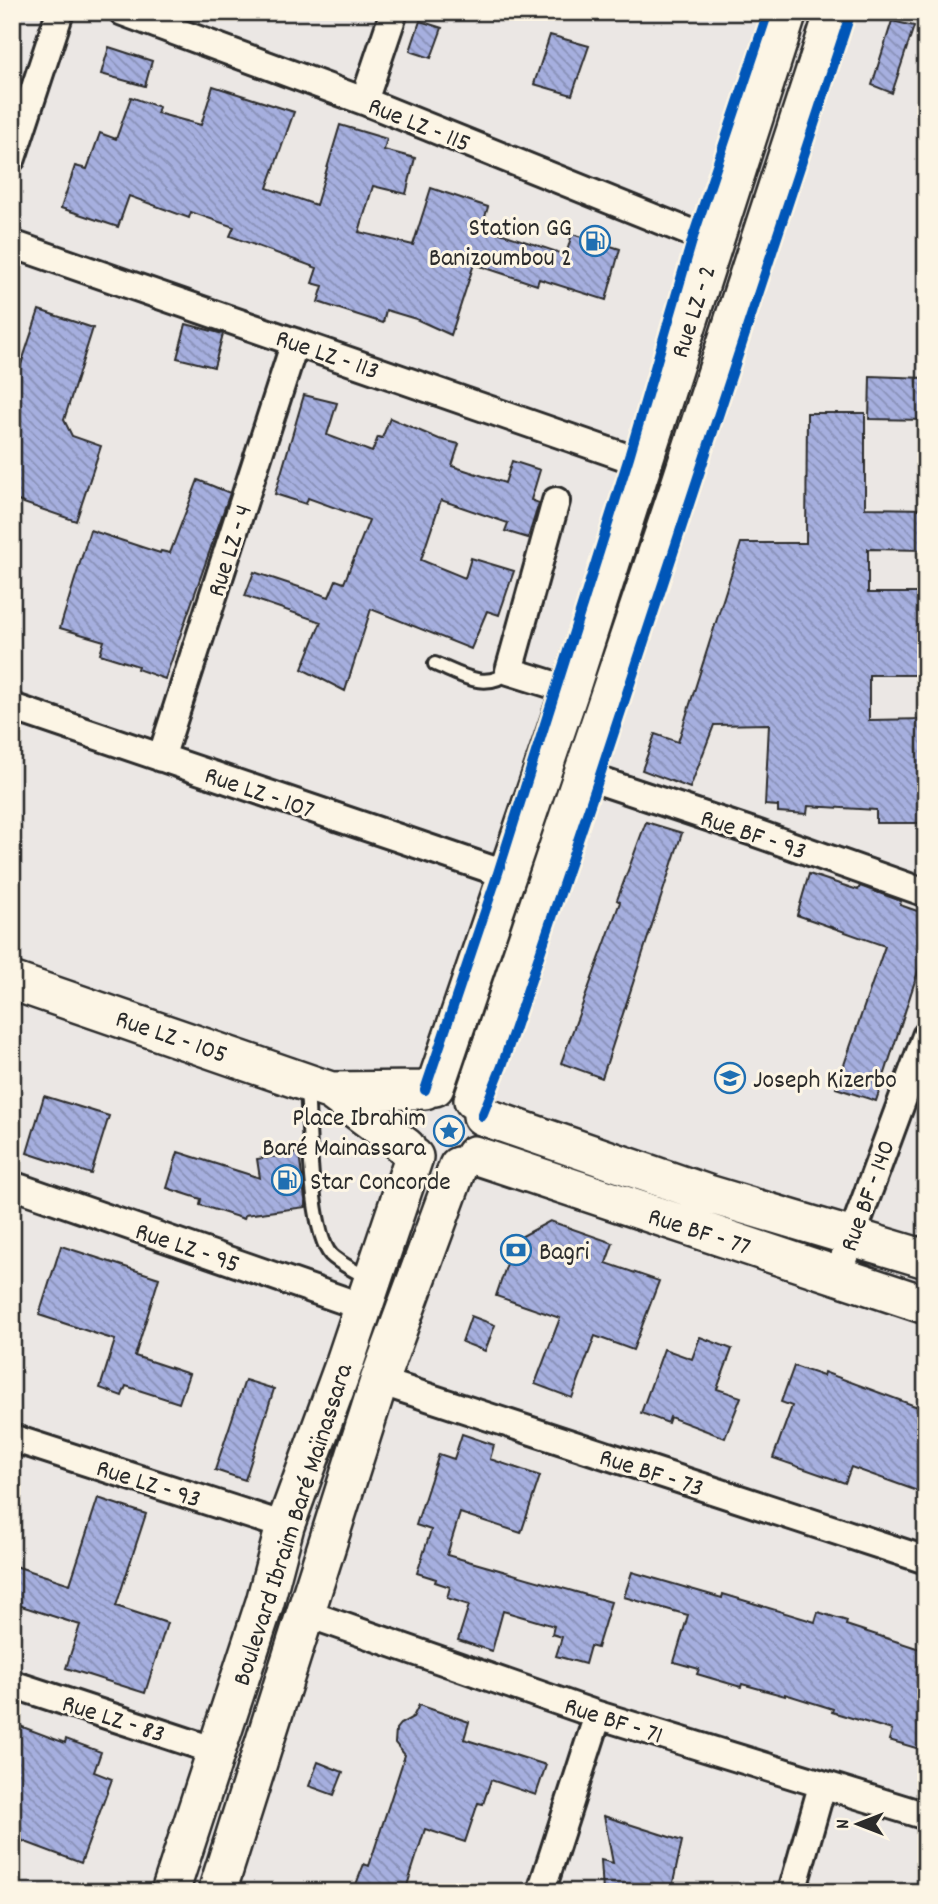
<svg xmlns="http://www.w3.org/2000/svg" width="938" height="1904" viewBox="0 0 938 1904" font-family="Dekko,sans-serif">
	<defs>
		<pattern id="building-back-hatch" width="6" height="6" patternUnits="userSpaceOnUse" patternTransform="scale(1.75)"><rect width="6" height="6" fill="#a6afdf"/><path d="M-1 5l2 2M0 0l6 6M5-1l2 2" fill="none" stroke="#878fb5"/></pattern>
	</defs>
	<rect width="100%" height="100%" fill="#ebe7e4"/>
	<filter id="ink" filterUnits="userSpaceOnUse"><feTurbulence type="fractalNoise" baseFrequency=".0143" numOctaves="2"/><feDisplacementMap in="SourceGraphic" scale="14" xChannelSelector="R" yChannelSelector="G"/><feConvolveMatrix kernelMatrix="1 2 1 2 8 2 1 2 1" color-interpolation-filters="sRGB"/></filter>
	<g filter="url(#ink)">
		<path fill="url(#building-back-hatch)" stroke="#2b2b2b" stroke-width="2" d="M 420,21 L 442,28 L 431,58 L 410,51 Z
			M 892,21 L 914,26 L 892,93 L 872,85 Z
			M 550,35 L 589,46 L 572,95 L 534,84 Z
			M 109,47 L 152,61 L 145,86 L 101,74 Z
			M 213,86 L 294,112 L 267,188 L 316,205 L 340,125 L 387,139 L 384,150 L 415,158 L 406,194 L 373,186 L 359,232 L 413,245 L 431,188 L 488,207 L 482,227 L 566,255 L 572,234 L 620,249 L 606,300 L 539,279 L 537,285 L 474,264 L 451,335 L 416,319 L 386,310 L 383,323 L 318,302 L 323,286 L 312,283 L 317,268 L 230,236 L 234,227 L 191,212 L 189,218 L 129,196 L 118,227 L 61,208 L 75,166 L 87,169 L 100,133 L 116,139 L 131,97 L 159,107 L 157,113 L 201,125 Z
			M 39,310 L 93,328 L 64,420 L 72,436 L 101,446 L 76,521 L 12,499 L 12,392 Z
			M 186,324 L 223,334 L 214,367 L 177,358 Z
			M 870,376 L 926,378 L 926,420 L 869,419 Z
			M 304,395 L 337,403 L 327,435 L 372,452 L 378,437 L 382,438 L 390,418 L 439,439 L 459,444 L 452,466 L 505,483 L 512,461 L 540,470 L 531,500 L 539,503 L 528,538 L 505,531 L 508,523 L 441,500 L 421,560 L 465,578 L 471,558 L 514,571 L 499,615 L 487,611 L 471,649 L 371,609 L 345,691 L 302,669 L 321,622 L 245,596 L 254,572 L 329,597 L 336,580 L 344,583 L 369,520 L 308,498 L 306,504 L 275,494 Z
			M 807,413 L 865,413 L 865,508 L 926,509 L 926,550 L 868,549 L 868,593 L 926,593 L 926,675 L 869,675 L 869,720 L 926,719 L 925,823 L 876,823 L 876,810 L 808,806 L 807,814 L 778,812 L 778,806 L 765,805 L 769,724 L 714,725 L 690,788 L 642,770 L 655,734 L 678,742 L 741,543 L 806,543 Z
			M 198,480 L 230,493 L 165,679 L 137,669 L 138,666 L 100,654 L 104,641 L 60,628 L 90,530 L 160,553 L 161,551 L 170,553 Z
			M 646,822 L 682,833 L 602,1078 L 561,1063 L 620,902 L 617,900 Z
			M 809,874 L 858,890 L 860,886 L 901,901 L 900,905 L 926,914 L 926,947 L 876,1101 L 836,1088 L 885,946 L 797,915 Z
			M 44,1096 L 109,1116 L 91,1174 L 27,1153 Z
			M 178,1152 L 260,1178 L 257,1159 L 299,1153 L 306,1207 L 245,1215 L 244,1219 L 200,1205 L 201,1199 L 167,1188 Z
			M 550,1221 L 613,1243 L 606,1263 L 659,1281 L 633,1350 L 595,1336 L 572,1398 L 535,1384 L 560,1318 L 496,1296 L 515,1240 Z
			M 61,1246 L 159,1278 L 135,1356 L 189,1374 L 179,1403 L 126,1386 L 122,1396 L 100,1388 L 115,1340 L 39,1315 Z
			M 471,1316 L 495,1325 L 485,1351 L 462,1342 Z
			M 700,1337 L 732,1349 L 717,1389 L 741,1397 L 725,1438 L 670,1417 L 668,1423 L 641,1413 L 664,1349 L 692,1359 Z
			M 794,1366 L 823,1376 L 824,1372 L 926,1410 L 926,1494 L 851,1467 L 845,1483 L 773,1458 L 792,1406 L 781,1402 Z
			M 245,1380 L 274,1389 L 245,1480 L 215,1470 Z
			M 462,1434 L 494,1445 L 490,1459 L 540,1476 L 521,1533 L 460,1513 L 447,1555 L 611,1602 L 597,1648 L 590,1646 L 585,1664 L 556,1656 L 562,1637 L 552,1634 L 554,1626 L 503,1611 L 492,1651 L 458,1640 L 469,1605 L 447,1598 L 450,1587 L 435,1582 L 436,1579 L 417,1573 L 431,1530 L 416,1525 L 439,1454 L 454,1459 Z
			M 98,1498 L 146,1514 L 116,1606 L 167,1623 L 145,1693 L 66,1668 L 80,1625 L 12,1603 L 12,1565 L 70,1584 Z
			M 632,1572 L 722,1598 L 723,1594 L 815,1622 L 818,1612 L 847,1621 L 846,1625 L 926,1651 L 926,1751 L 889,1740 L 892,1730 L 832,1712 L 833,1709 L 785,1694 L 785,1696 L 742,1684 L 741,1687 L 697,1674 L 699,1669 L 674,1662 L 688,1615 L 624,1597 Z
			M 419,1705 L 469,1722 L 464,1739 L 546,1765 L 536,1795 L 491,1780 L 483,1804 L 478,1803 L 465,1842 L 425,1829 L 405,1892 L 353,1892 L 364,1864 L 369,1866 L 405,1755 L 395,1743 L 396,1729 L 400,1724 L 413,1717 Z
			M 12,1723 L 65,1743 L 66,1739 L 101,1752 L 94,1772 L 112,1779 L 81,1863 L 12,1837 Z
			M 318,1762 L 343,1772 L 334,1795 L 309,1786 Z
			M 604,1816 L 682,1841 L 671,1892 L 603,1892 L 601,1860 L 613,1863 Z"/>
		<g fill="none" stroke-linecap="round" stroke-linejoin="round">
			<g stroke="#2b2b2b" stroke-width="18">
				<path id="lane" d="M 435,664 C 460,674 486,692 509,671
					M 307,1089 C 310,1124 309,1230 331,1255 C 340,1264 357,1271 368,1279"/>
			</g>
			<g stroke="#2b2b2b" stroke-width="32">
				<path id="street" d="M 123,12 L 364,101 L 694,234 L 715,240
					M 364,101 L 394,12
					M 12,158 L 60,12
					M 12,244 L 643,463
					M 556,501 L 509,671 L 570,690
					M 12,707 L 508,875
					M 161,758 L 295,342
					M 582,775 L 756,833 L 926,893
					M 12,1185 L 363,1307
					M 837,1276 L 926,1036
					M 379,1381 L 926,1560
					M 12,1438 L 285,1526
					M 305,1613 L 598,1715 L 926,1816
					M 12,1684 L 216,1751
					M 541,1892 L 598,1715
					M 792,1892 L 822,1786"/>
			</g>
			<g stroke="#2b2b2b" stroke-width="42">
				<path id="secondary" d="M 12,981 L 331,1091 L 406,1147
					M 435,1087 L 570,690 L 788,12
					M 331,1091 L 425,1090
					M 473,1100 L 680,485 L 834,12
					M 482,1116 L 708,1194 L 926,1259
					M 474,1155 L 926,1305
					M 170,1892 L 265,1602 L 285,1526 L 345,1362 L 414,1157
					M 217,1892 L 379,1381 L 458,1166"/>
			</g>
			<use href="#lane" stroke="#fcf5e5" stroke-width="12"/>
			<use href="#street" stroke="#fcf5e5" stroke-width="26"/>
			<use href="#secondary" stroke="#fcf5e5" stroke-width="37"/>
			<g stroke="#fcf5e5" stroke-width="15">
				<path id="cycleway" d="M 425,1090 L 498,873 L 629,457 L 694,234 L 768,12
					M 482,1116 L 502,1066 L 598,781 L 851,12"/>
			</g>
			<use href="#cycleway" stroke="#0057b8" stroke-width="10"/>
		</g>
	</g>
	<defs>
		<g id="fuel-ring" transform="scale(1.575)"><circle r="9.5" fill="#fcf5e5" stroke="#1f6fb2" stroke-width="1.5"/><path d="M-5.5-6h7V0h2V4h1.3V-2.5L3-4.5l.8-.8L6-3V5H2.5V1h-1V6h-7ZM-4.2-4.7v3.2H.2V-4.7Z" fill="#1f6fb2"/></g>
		<g id="school-ring" transform="scale(1.575)"><circle r="9.5" fill="#fcf5e5" stroke="#1f6fb2" stroke-width="1.5"/><path d="M0-5L7-2L0 1L-7-2ZM-4 1L0 2.5L4 1V4Q0 6-4 4Z" fill="#1f6fb2"/></g>
		<g id="sight-ring" transform="scale(1.575)"><circle r="9.5" fill="#fcf5e5" stroke="#1f6fb2" stroke-width="1.5"/><path d="M0-6L1.8-2.2L6-1.7L2.9 1.2L3.7 5.4L0 3.3L-3.7 5.4L-2.9 1.2L-6-1.7L-1.8-2.2Z" fill="#1f6fb2"/></g>
		<g id="bank-ring" transform="scale(1.575)"><circle r="9.5" fill="#fcf5e5" stroke="#1f6fb2" stroke-width="1.5"/><path d="M-6-4H6V4H-6ZM0-2.3a2.3 2.3 0 1 0 0 4.6a2.3 2.3 0 1 0 0-4.6Z" fill="#1f6fb2"/></g>
	</defs>
	<g fill-rule="evenodd">
		<use href="#fuel-ring" x="595" y="241"/>
		<use href="#school-ring" x="730" y="1078"/>
		<use href="#sight-ring" x="449" y="1131"/>
		<use href="#fuel-ring" x="287" y="1180"/>
		<use href="#bank-ring" x="516" y="1250"/>
	</g>
	<g text-anchor="middle" stroke-width="6" stroke-linejoin="round" paint-order="stroke">
		<g font-size="26" fill="#2b2b2b" stroke="#fcf5e5">
			<text transform="translate(420 123) rotate(22)" y="9">Rue LZ - 115</text>
			<text transform="translate(692 311) rotate(-72)" y="9">Rue LZ - 2</text>
			<text transform="translate(328 353) rotate(19)" y="9">Rue LZ - 113</text>
			<text transform="translate(228 550) rotate(-72)" y="9">Rue LZ - 4</text>
			<text transform="translate(260 791) rotate(19)" y="9">Rue LZ - 107</text>
			<text transform="translate(754 833) rotate(19)" y="9">Rue BF - 93</text>
			<text transform="translate(172 1035) rotate(19)" y="9">Rue LZ - 105</text>
			<text transform="translate(866 1195) rotate(-70)" y="9">Rue BF - 140</text>
			<text transform="translate(700 1230) rotate(18)" y="9">Rue BF - 77</text>
			<text transform="translate(188 1246) rotate(19)" y="9">Rue LZ - 95</text>
			<text transform="translate(652 1471) rotate(18)" y="9">Rue BF - 73</text>
			<text transform="translate(149 1482) rotate(18)" y="9">Rue LZ - 93</text>
			<text transform="translate(291 1524) rotate(-72)" y="9">Boulevard Ibraim Baré Maïnassara</text>
			<text transform="translate(114 1717) rotate(18)" y="9">Rue LZ - 83</text>
			<text transform="translate(614 1719) rotate(18)" y="9">Rue BF - 71</text>
		</g>
		<g font-size="26" fill="#2b2b2b" stroke="#fcf5e5" text-anchor="start">
			<text x="572" y="235" text-anchor="end">Station GG<tspan x="572" dy="30">Banizoumbou 2</tspan></text>
			<text x="753" y="1087">Joseph Kizerbo</text>
			<text x="426" y="1125" text-anchor="end">Place Ibrahim<tspan x="426" dy="30">Baré Mainassara</tspan></text>
			<text x="310" y="1189">Star Concorde</text>
			<text x="539" y="1259">Bagri</text>
		</g>
	</g>
	<rect width="938" height="1904" fill="none" stroke="#fcf5e5" stroke-width="42"/>
	<rect x="21" y="21" width="896" height="1862" fill="none" stroke="#2b2b2b" stroke-width="2.5" filter="url(#ink)"/>
	<g transform="translate(858 1824) rotate(270)" stroke="#fcf5e5" stroke-width="5" paint-order="stroke">
	<path d="M0-5L12 26L0 18L-12 26Z" fill="#2b2b2b"/>
	<text y="-10" font-size="19" font-weight="bold" text-anchor="middle" fill="#2b2b2b">N</text>
	</g>
</svg>
